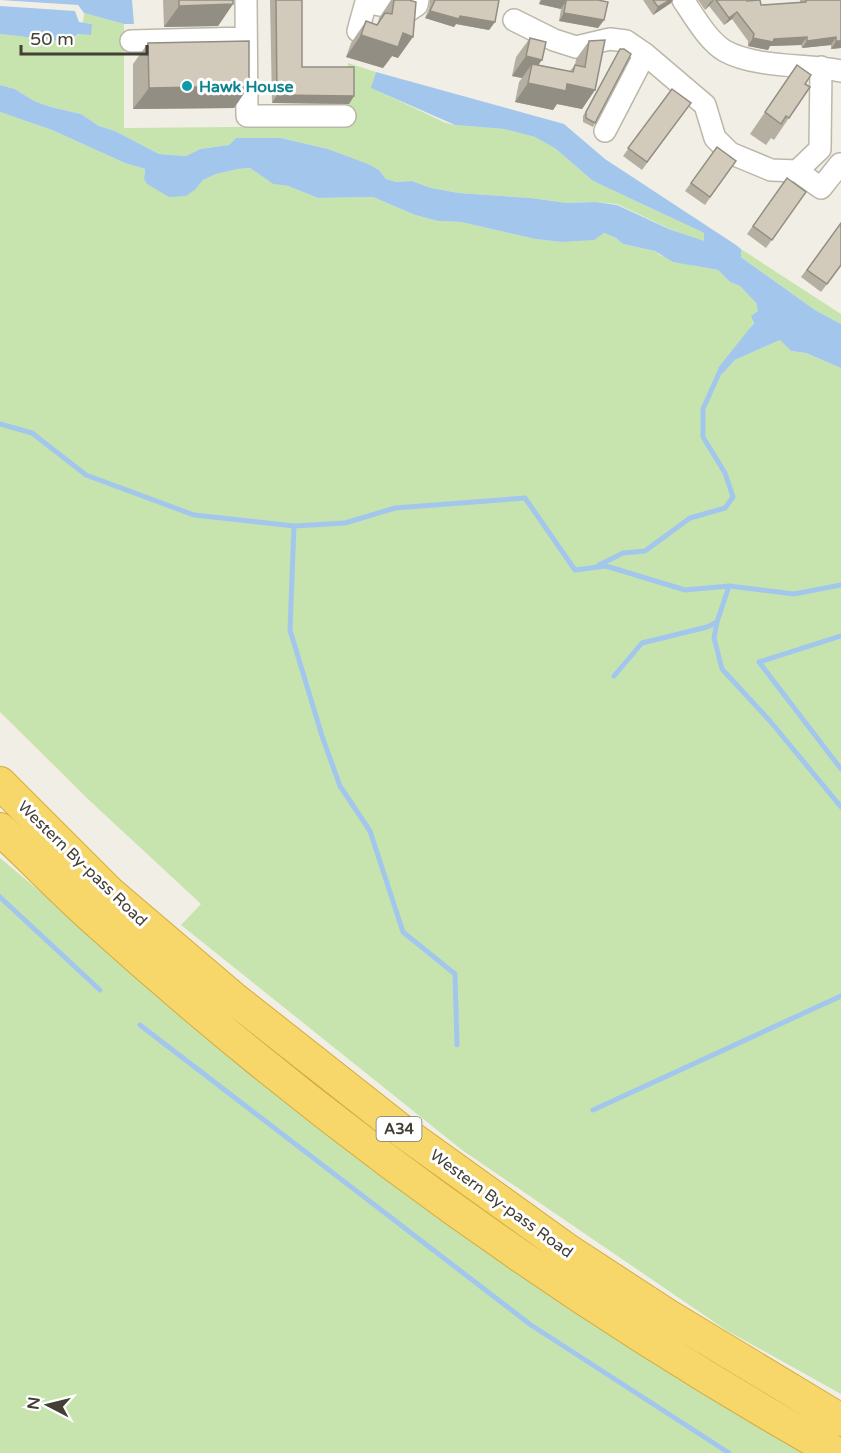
<svg xmlns="http://www.w3.org/2000/svg" width="841" height="1453" viewBox="0 0 841 1453" font-family="'Varela Round',sans-serif">
	<rect width="100%" height="100%" fill="#f1efe5"/>
	<path fill="#c7e4af" d="M 84,13 L 124,24 L 124,128 L 347,126 L 348,63 L 376,72 L 372,88 L 446,123 L 455,125 L 504,129 L 535,137 L 556,149 L 593,181 L 704,233 L 704,242 L 670,229 L 617,204 L 596,202 L 567,203 L 531,198 L 459,193 L 431,188 L 412,181 L 396,182 L 386,179 L 379,170 L 367,164 L 328,149 L 281,138 L 236,138 L 229,145 L 200,149 L 186,156 L 159,154 L 115,131 L 99,126 L 81,114 L 51,107 L 34,101 L 15,89 L 0,85 L 0,34 L 69,42 L 92,24 L 83,23 Z
		M 0,112 L 52,130 L 125,163 L 145,169 L 144,179 L 196,189 L 203,180 L 216,174 L 238,169 L 250,168 L 273,184 L 288,186 L 318,198 L 373,197 L 415,215 L 438,221 L 461,222 L 535,239 L 561,242 L 604,233 L 616,238 L 623,244 L 655,251 L 660,255 L 695,266 L 718,270 L 730,282 L 740,286 L 756,303 L 758,311 L 754,322 L 722,373 L 735,360 L 780,340 L 791,351 L 806,353 L 841,368 L 841,1394 L 726,1330 L 462,1150 L 181,925 L 201,904 L 90,801 L 0,712 Z
		M 741,249 L 841,314 L 841,324 L 815,310 L 740,256 Z
		M 0,858 L 274,1086 L 811,1453 L 0,1453 Z"/>
	<path fill="#a3c7ec" d="M 0,0 L 132,0 L 134,24 L 124,24 L 84,13 L 78,5 Z
		M 0,6 L 75,11 L 79,22 L 92,24 L 91,35 L 78,34 L 69,42 L 0,34 Z
		M 376,72 L 564,124 L 605,159 L 736,245 L 741,249 L 741,257 L 815,310 L 841,324 L 841,368 L 806,353 L 791,351 L 780,340 L 735,360 L 722,374 L 718,368 L 754,323 L 751,316 L 758,311 L 756,303 L 740,286 L 730,282 L 718,270 L 673,262 L 655,251 L 623,244 L 616,238 L 604,233 L 594,240 L 561,242 L 535,239 L 461,222 L 438,221 L 415,215 L 373,197 L 318,198 L 288,186 L 273,184 L 250,168 L 238,169 L 216,174 L 203,180 L 196,189 L 186,196 L 169,197 L 147,184 L 144,179 L 145,169 L 125,163 L 52,130 L 0,112 L 0,85 L 15,89 L 34,101 L 51,107 L 81,114 L 99,126 L 115,131 L 159,154 L 186,156 L 200,149 L 229,145 L 236,138 L 281,138 L 328,149 L 368,164 L 379,170 L 386,179 L 396,182 L 412,181 L 431,188 L 459,193 L 531,198 L 567,203 L 596,202 L 617,205 L 669,229 L 704,241 L 704,233 L 593,181 L 556,149 L 535,137 L 504,129 L 455,125 L 371,88 Z"/>
	<g fill="none" stroke-linecap="round" stroke-linejoin="round">
		<path stroke="#a3c7ec" stroke-width="5" d="M 0,424 L 32,433 L 86,475 L 194,515 L 294,526
			M 599,565 L 623,553 L 645,551 L 690,518 L 725,508 L 733,497 L 725,473 L 703,437 L 703,409 L 720,371 L 723,368
			M 717,622 L 714,638 L 722,669 L 770,721 L 841,807
			M 841,636 L 759,662 L 841,769
			M 614,676 L 642,643 L 707,627 L 717,622 L 729,586
			M 0,897 L 100,990
			M 140,1025 L 531,1325 L 729,1453
			M 457,1045 L 455,974 L 403,932 L 370,831 L 340,786 L 322,736 L 290,630 L 294,526 L 345,523 L 395,508 L 525,498 L 575,570 L 606,566 L 685,590 L 729,586 L 794,594 L 841,585
			M 593,1110 L 841,996"/>
		<g stroke="#bcb7a8" stroke-width="24">
			<path id="minor" d="M 246,0 L 247,116 L 345,116
				M 683,0 C 694,16 708,41 725,51 C 756,68 806,64 841,71
				M 514,20 L 554,40 L 576,47 L 610,39 L 626,41 L 645,54 L 705,105 L 715,138 L 730,153 L 771,170 L 797,171 L 820,149 L 821,67
				M 358,31 L 366,2 L 408,11 L 417,5 L 418,0
				M 131,41 L 246,38
				M 605,131 L 645,54
				M 797,171 L 821,188 L 840,164"/>
		</g>
		<g stroke="#d5ac3b" stroke-width="34">
			<path id="highway" d="M 0,783 L 110,893 L 232,997 L 402,1131 L 569,1251 L 667,1315 L 841,1420
				M 0,829 C 32,859 62,890 95,920 C 321,1124 570,1303 836,1453"/>
		</g>
		<use href="#minor" stroke="#fff" stroke-width="21"/>
		<use href="#highway" stroke="#f7d66a" stroke-width="32"/>
	</g>
	<path fill="#b5afa1" d="M 163,0 L 233,0 L 233,4 L 218,26 L 164,27 Z
		M 270,0 L 302,0 L 302,67 L 354,96 L 349,104 L 272,103 Z
		M 391,0 L 409,0 L 398,58 L 392,56 L 383,68 L 346,57 L 351,43 L 366,21 L 377,25 L 378,23 L 379,18 Z
		M 430,0 L 499,0 L 495,22 L 489,30 L 456,24 L 454,27 L 425,18 L 429,8 Z
		M 540,0 L 598,0 L 604,20 L 598,28 L 559,21 L 561,9 L 539,4 Z
		M 643,0 L 673,0 L 671,3 L 653,15 Z
		M 698,0 L 747,0 L 747,1 L 761,5 L 800,2 L 800,0 L 841,0 L 841,48 L 831,49 L 831,45 L 802,48 L 801,45 L 770,46 L 768,50 L 748,46 L 748,41 L 732,19 L 724,25 L 709,6 L 705,10 Z
		M 530,38 L 539,65 L 570,71 L 575,65 L 576,59 L 589,41 L 595,90 L 582,109 L 557,104 L 553,110 L 515,102 L 519,82 L 522,78 L 512,76 L 516,57 Z
		M 148,43 L 249,86 L 234,108 L 133,109 L 133,64 Z
		M 620,49 L 595,123 L 593,127 L 583,122 L 583,116 Z
		M 797,65 L 805,84 L 810,87 L 774,140 L 771,138 L 766,145 L 750,134 Z
		M 672,89 L 691,103 L 642,170 L 623,156 Z
		M 717,147 L 736,161 L 705,205 L 685,191 Z
		M 787,178 L 806,192 L 766,248 L 747,234 Z
		M 841,223 L 841,266 L 821,292 L 801,277 Z"/>
	<path fill="#938e83" d="M 542,0 L 562,0 L 566,1 L 561,9 L 539,4 Z
		M 670,0 L 673,0 L 671,3 L 653,15 L 658,7 Z
		M 713,0 L 714,0 L 709,6 L 705,10 L 710,2 Z
		M 233,4 L 218,26 L 164,27 L 179,6 Z
		M 430,11 L 460,16 L 495,22 L 489,30 L 456,24 L 454,27 L 425,18 Z
		M 737,12 L 732,19 L 724,25 L 729,18 Z
		M 564,13 L 604,20 L 598,28 L 559,21 Z
		M 403,33 L 413,37 L 398,58 L 392,56 L 383,68 L 346,57 L 361,35 Z
		M 807,37 L 801,45 L 770,46 L 768,50 L 748,46 L 753,38 L 774,39 Z
		M 836,37 L 831,45 L 802,48 L 807,41 Z
		M 836,41 L 841,41 L 841,48 L 831,49 Z
		M 526,56 L 542,60 L 529,78 L 532,64 L 522,78 L 512,76 Z
		M 528,83 L 567,84 L 595,90 L 582,109 L 557,104 L 553,110 L 515,102 Z
		M 249,86 L 234,108 L 133,109 L 149,88 Z
		M 277,95 L 354,96 L 349,104 L 272,103 Z"/>
	<path fill="#d2cbbb" stroke="#938e83" stroke-width="1.5" d="M 179,0 L 233,0 L 233,4 L 179,6 Z
		M 276,0 L 302,0 L 302,67 L 354,67 L 354,96 L 277,95 Z
		M 394,0 L 409,0 L 416,2 L 413,37 L 403,33 L 398,47 L 361,35 L 366,21 L 377,25 L 385,13 L 392,14 Z
		M 435,0 L 499,0 L 495,22 L 460,16 L 459,19 L 430,11 Z
		M 562,0 L 598,0 L 608,2 L 604,20 L 564,13 L 566,1 Z
		M 653,0 L 670,0 L 658,7 Z
		M 716,0 L 747,0 L 747,1 L 760,0 L 761,5 L 806,2 L 806,0 L 841,0 L 841,41 L 836,41 L 836,37 L 807,41 L 807,37 L 774,39 L 773,42 L 753,38 L 754,34 L 737,12 L 729,18 Z
		M 530,38 L 546,42 L 542,60 L 526,56 Z
		M 605,40 L 595,90 L 567,84 L 566,91 L 528,83 L 532,64 L 573,72 L 575,65 L 585,67 L 589,41 Z
		M 249,41 L 249,86 L 149,88 L 148,43 Z
		M 620,49 L 624,49 L 631,54 L 595,123 L 586,118 L 586,112 Z
		M 797,65 L 811,75 L 805,84 L 810,87 L 789,118 L 786,116 L 781,124 L 765,112 Z
		M 672,89 L 691,103 L 647,162 L 628,148 Z
		M 717,147 L 736,161 L 710,197 L 691,183 Z
		M 787,178 L 806,192 L 772,240 L 753,226 Z
		M 841,223 L 841,265 L 827,284 L 807,270 Z"/>
	<circle fill="#0f9aa8" stroke="#fff" stroke-width="2" cx="187" cy="86" r="6"/>
	<g text-anchor="middle" stroke-width="6" stroke-linejoin="round" paint-order="stroke">
		<rect fill="#fff" stroke="#7b7972" stroke-width="1.5" x="376.5" y="1117" width="45" height="24" rx="4.5"/>
		<g font-size="15" font-weight="bold" fill="#433f35">
			<text x="399" y="1134">A34</text>
		</g>
		<g font-size="16" font-weight="bold" fill="#0d838f" stroke="#fff" text-anchor="start">
			<text x="199" y="92">Hawk House</text>
		</g>
		<g font-size="16" fill="#433f35" stroke="#fff">
			<text transform="translate(83 863) rotate(44)" y="6">Western By-pass Road</text>
			<text transform="translate(502 1203) rotate(36)" y="6">Western By-pass Road</text>
		</g>
	</g>
	<g transform="translate(48 1405) rotate(277)" stroke="#ffffff" stroke-width="4.5" paint-order="stroke">
	<path d="M0-4.5L10 22L0 15L-10 22Z" fill="#433f35"/>
	<text y="-9" font-size="16" font-weight="bold" text-anchor="middle" fill="#433f35">N</text>
	</g>
	<path d="M21 45v9h126v-9" fill="none" stroke="#433f35" stroke-width="3"/>
	<text x="30" y="45" font-size="18" fill="#433f35" stroke="#ffffff" stroke-width="4.5" paint-order="stroke">50 m</text>
</svg>
